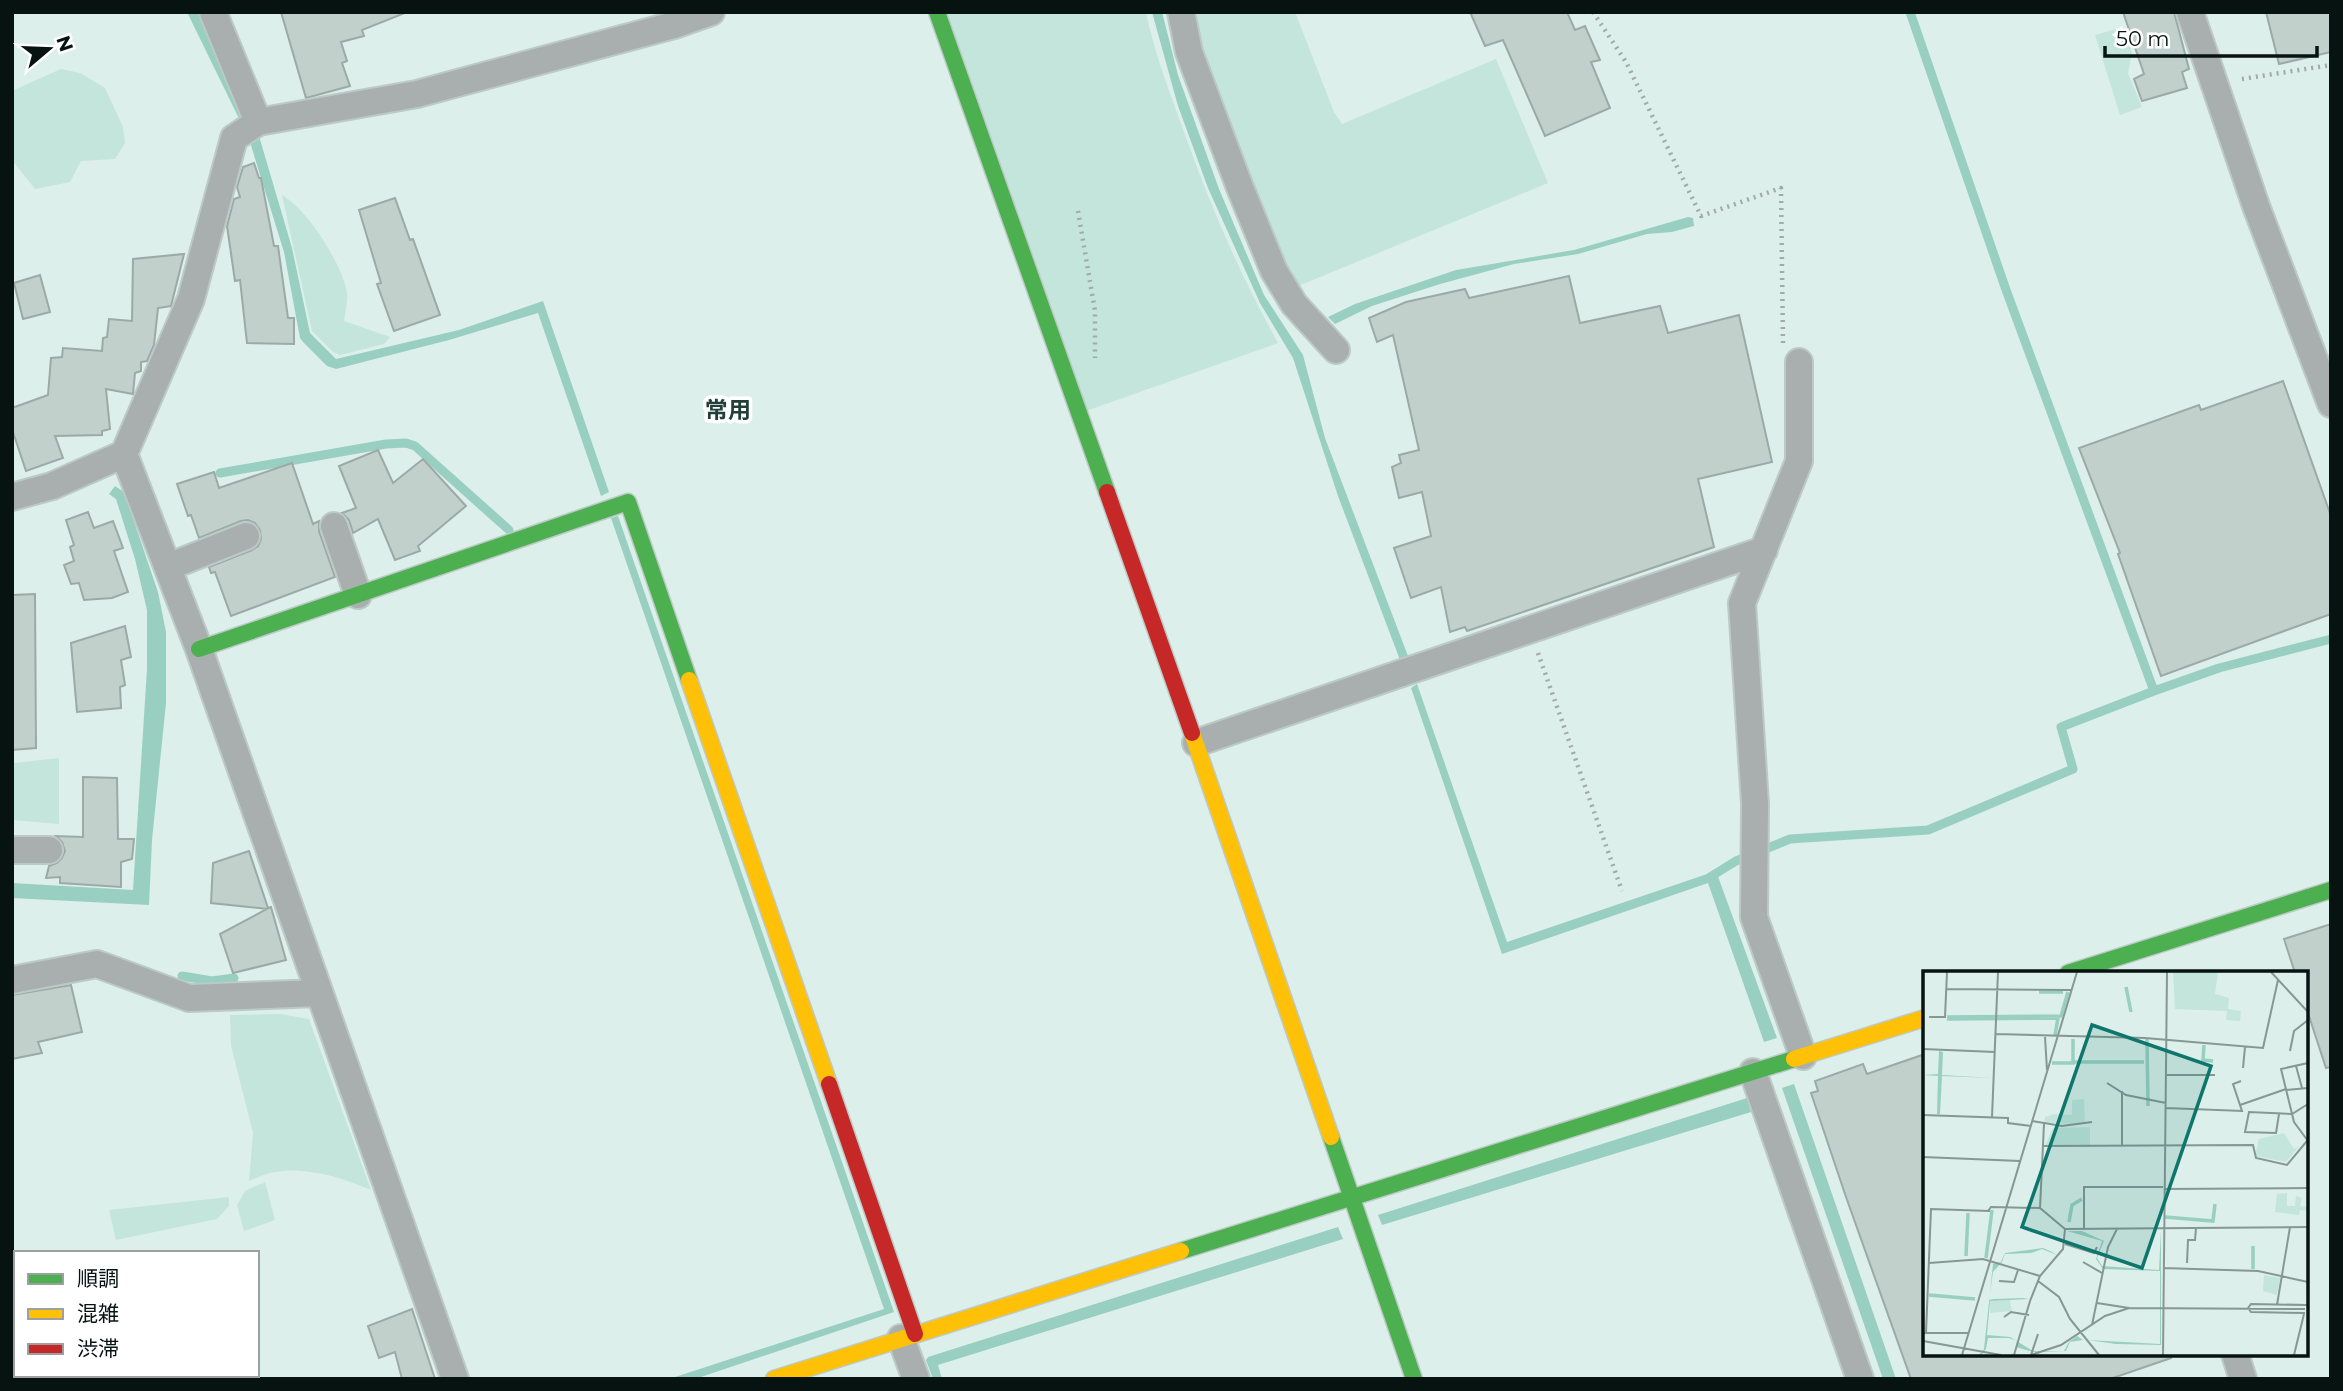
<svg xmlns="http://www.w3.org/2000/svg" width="2343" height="1391" viewBox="0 0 2343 1391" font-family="Montserrat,'Noto Sans JP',sans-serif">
	<rect width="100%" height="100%" fill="#ddefea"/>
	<path fill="#c3e5dc" d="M 946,12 L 1146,12 C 1154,52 1169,91 1183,129 C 1209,203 1240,275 1278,343 L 1086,411 Z
		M 1187,12 L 1295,12 L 1334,112 L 1342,124 L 1496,59 L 1548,183 L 1291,289 Z
		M 2123,27 L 2132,53 L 2128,73 L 2142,107 L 2120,115 L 2095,35 Z
		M 61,69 L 80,73 L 105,88 L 123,127 L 125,143 L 115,159 L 81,161 L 70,182 L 35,189 L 12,160 L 12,91 Z
		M 282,195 C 307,209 343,265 347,293 C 348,302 345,312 344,321 L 390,337 L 384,344 L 340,355 L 333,352 L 312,331 Z
		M 59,758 L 59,824 L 12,820 L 14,763 Z
		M 280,1014 L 309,1019 L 371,1190 C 344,1178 305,1166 275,1172 C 266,1173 257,1178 249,1181 L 253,1133 L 231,1046 L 230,1015 Z
		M 265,1182 L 275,1220 L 244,1231 L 237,1205 L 245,1191 Z
		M 229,1197 L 229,1206 L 217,1219 L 116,1240 L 109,1210 Z"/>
	<path fill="#98cfc1" d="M 187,12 L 199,12 L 259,136 L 292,248 L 310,333 L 336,359 L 459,330 L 543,301 L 609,492 L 601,496 L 538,313 L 449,340 L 336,369 L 327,366 L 303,342 L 300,338 L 284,252 L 249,139 Z
		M 1152,12 L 1162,12 L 1178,75 L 1219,189 L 1264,295 L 1303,355 L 1325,438 L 1408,656 L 1400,660 L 1338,496 L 1293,358 L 1260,303 L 1208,188 L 1178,106 Z
		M 1688,217 L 1693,218 L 1694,226 L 1672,232 L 1647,234 L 1578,254 L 1514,264 L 1440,284 L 1372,306 L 1335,324 L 1328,317 L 1355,304 L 1456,270 L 1574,250 Z
		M 115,486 L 124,492 L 158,592 L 166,632 L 166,703 L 152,840 L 149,905 L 12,898 L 12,883 L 133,890 L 147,669 L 147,610 L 135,559 L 116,499 L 109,494 Z
		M 618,516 L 894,1312 L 695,1379 L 669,1379 L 884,1309 L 611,518 Z
		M 1417,684 L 1507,942 L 1716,871 L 1777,1038 L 1764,1042 L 1708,883 L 1502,954 L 1411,688 Z
		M 1794,1084 L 1896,1379 L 1883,1379 L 1782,1088 Z
		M 1747,1098 L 1751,1112 L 1382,1225 L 1378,1215 Z
		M 1338,1227 L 1343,1239 L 938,1365 L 942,1379 L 933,1379 L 926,1360 L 928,1357 Z"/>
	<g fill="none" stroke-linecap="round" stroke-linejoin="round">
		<path stroke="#98cfc1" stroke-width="9" d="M 1910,12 L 2005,287 L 2154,691
			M 220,473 L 386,444 L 406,443 L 415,446 L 509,530
			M 1710,877 L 1736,861 L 1790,839 L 1928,830 L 2073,769 L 2061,727 L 2154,691 L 2219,668 L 2331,639
			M 182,976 L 212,981 L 234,978"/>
	</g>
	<path fill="#c2d0cc" stroke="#9caaa6" stroke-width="2" d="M 281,12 L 404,12 L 405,13 L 362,30 L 364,36 L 341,42 L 347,61 L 342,63 L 350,86 L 306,98 Z
		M 1470,12 L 1567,12 L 1575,30 L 1585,26 L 1600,60 L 1591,62 L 1610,108 L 1545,136 L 1503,40 L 1485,46 Z
		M 2123,12 L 2174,12 L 2189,69 L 2182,72 L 2187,88 L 2142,101 L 2134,79 L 2144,74 Z
		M 2266,12 L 2331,12 L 2331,52 L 2279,64 Z
		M 254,163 L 259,178 L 261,178 L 274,246 L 278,246 L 288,318 L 294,318 L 294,344 L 247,343 L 240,280 L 235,281 L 227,226 L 234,199 L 240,197 L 237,187 L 243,167 Z
		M 395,198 L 410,240 L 413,239 L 440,315 L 394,331 L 377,284 L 381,283 L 359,210 Z
		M 184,254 L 171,306 L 158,308 L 154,345 L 147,361 L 141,362 L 141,371 L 135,373 L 133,394 L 106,389 L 110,429 L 102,431 L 102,435 L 55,436 L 63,458 L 26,471 L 12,429 L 12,408 L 48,395 L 51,358 L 62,357 L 63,348 L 102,351 L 103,338 L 107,337 L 109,319 L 132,321 L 133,259 Z
		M 40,275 L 50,312 L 23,319 L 14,283 Z
		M 1569,276 L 1580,323 L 1660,306 L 1668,333 L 1739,315 L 1772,462 L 1698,479 L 1714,547 L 1467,631 L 1465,627 L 1450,632 L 1441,587 L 1411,598 L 1394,548 L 1431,536 L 1422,492 L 1399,498 L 1392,467 L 1401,463 L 1399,455 L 1419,450 L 1393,335 L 1377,342 L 1369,318 L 1406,302 L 1465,289 L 1469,298 Z
		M 2283,381 L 2331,516 L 2331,614 L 2161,676 L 2118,554 L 2120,553 L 2079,448 L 2199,405 L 2201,410 Z
		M 378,450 L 393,483 L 423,459 L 466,506 L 418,546 L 420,551 L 395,560 L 378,519 L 353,533 L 349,520 L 342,513 L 356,508 L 339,466 Z
		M 292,463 L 313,524 L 319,521 L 319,531 L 335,577 L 231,616 L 215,572 L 211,573 L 209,567 L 252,550 L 258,546 L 261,539 L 260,530 L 255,523 L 248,520 L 241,521 L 199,538 L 191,515 L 188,516 L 177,484 L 214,472 L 219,488 Z
		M 88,512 L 94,528 L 113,521 L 123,548 L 114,551 L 128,592 L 112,598 L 84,600 L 79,583 L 71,584 L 64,565 L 74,561 L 70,547 L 74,545 L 66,520 Z
		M 35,594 L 36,748 L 12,750 L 12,595 Z
		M 125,626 L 131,657 L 121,660 L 125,685 L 120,687 L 121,708 L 77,712 L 71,643 Z
		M 83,777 L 117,778 L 118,839 L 134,839 L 132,859 L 121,862 L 121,887 L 60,883 L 60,877 L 46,878 L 49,866 L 57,863 L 62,858 L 65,851 L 62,842 L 56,836 L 83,837 Z
		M 249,851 L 268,908 L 271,907 L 286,960 L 233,973 L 220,934 L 267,909 L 211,903 L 213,863 Z
		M 2331,924 L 2331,1067 L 2326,1068 L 2306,1007 L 2306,973 L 2295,973 L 2284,939 Z
		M 71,985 L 82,1032 L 38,1042 L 42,1053 L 12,1059 L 12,995 Z
		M 1925,1054 L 1925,1354 L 2170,1354 L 2171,1358 L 2110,1379 L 1911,1379 L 1846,1197 L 1811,1093 L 1818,1091 L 1815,1081 L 1863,1064 L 1867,1074 Z
		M 412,1309 L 435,1379 L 402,1379 L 395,1352 L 379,1358 L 368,1326 Z"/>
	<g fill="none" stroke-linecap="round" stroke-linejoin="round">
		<g stroke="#bccac6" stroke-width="30">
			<path id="street" d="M 213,12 L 258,122
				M 1181,12 L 1189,52 L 1239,185 L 1274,271 L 1294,304 L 1336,350
				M 2190,12 L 2256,206 L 2331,404
				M 1799,362 L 1799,461 L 1742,603 L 1755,804 L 1754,917 L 1803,1056
				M 124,454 L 199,649 L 455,1379
				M 12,497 L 52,486 L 124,454 L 191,299 L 234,138 L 258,122 L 417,94 L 674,25 L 711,12
				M 334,526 L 358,595
				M 168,567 L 246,536
				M 1196,743 L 1764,550
				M 12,850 L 49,850
				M 12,980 L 97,964 L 189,998 L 319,993
				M 1753,1072 L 1860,1379
				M 901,1338 L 916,1379
				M 2235,1354 L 2243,1379"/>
		</g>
		<g stroke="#bccac6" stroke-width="19">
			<path id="fast" d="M 937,12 L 1107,492
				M 199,649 L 628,502 L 689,680
				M 2068,973 L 2331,890
				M 1331,1137 L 1414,1379
				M 1181,1251 L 1794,1059"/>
		</g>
		<g stroke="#bccac6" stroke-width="19">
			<path id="slow" d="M 689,680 L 829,1084
				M 1192,733 L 1331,1137
				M 1794,1059 L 1925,1018
				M 774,1379 L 1181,1251"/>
		</g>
		<g stroke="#bccac6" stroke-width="19">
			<path id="jam" d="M 1107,492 L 1192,733
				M 829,1084 L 915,1334"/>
		</g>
		<path stroke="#a2aaa8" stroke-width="4.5" stroke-dasharray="2 5" stroke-linecap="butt" d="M 1593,12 L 1626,62 L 1701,216 L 1781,188 L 1783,343
			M 2242,79 L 2331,65
			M 1078,211 L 1095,311 L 1095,358
			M 1538,653 L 1622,891"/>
		<use href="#street" stroke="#a8afae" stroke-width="26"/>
		<use href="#fast" stroke="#4caf50" stroke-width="16"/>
		<use href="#slow" stroke="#ffc107" stroke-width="16"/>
		<use href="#jam" stroke="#c62828" stroke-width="16"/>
	</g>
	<g text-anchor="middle" stroke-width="7" stroke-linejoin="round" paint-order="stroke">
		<g font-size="23" font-weight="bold" fill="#223f39" stroke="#fff">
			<text x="728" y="418">常用</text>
		</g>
	</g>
	<g transform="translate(1923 971)">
		<rect width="385" height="385" fill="#ddefea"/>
		<path d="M 250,1 L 295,1 L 292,23 L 306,27 L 305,38 L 318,40 L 317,50 L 303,49 L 304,40 L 252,38 ZM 161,128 L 162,153 L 121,152 L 122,146 L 131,143 L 149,144 L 149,129 ZM 167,156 L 167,174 L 122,174 L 130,157 ZM 361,162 L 371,178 L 376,175 L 363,191 L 332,185 L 336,168 ZM 364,222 L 364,235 L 372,235 L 373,225 L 379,227 L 377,235 L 385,236 L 385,240 L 377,239 L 376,244 L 352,241 L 354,223 ZM 341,304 L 357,307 L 354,324 L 340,320 ZM 87,329 L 89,340 L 67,342 L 67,330 Z" fill="#c3e5dc"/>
		<path d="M 16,80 L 20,81 L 19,104 L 70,107 L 19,105 L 17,143 L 14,143 L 15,105 L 0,104 L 15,103 ZM 238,259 L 238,374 L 193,373 L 165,369 L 237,373 L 237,300 L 180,298 L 173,288 L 179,270 L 144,260 L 159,260 L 181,270 L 174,287 L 179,295 L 236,299 ZM 120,277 L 127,280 L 134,284 L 119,278 L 108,282 L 82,283 L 79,291 L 70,301 L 66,329 L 71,328 L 100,327 L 106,328 L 67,330 L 64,364 L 87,366 L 110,380 L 141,380 L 146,371 L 154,365 L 160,369 L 147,371 L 143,380 L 110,381 L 93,376 L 94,370 L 86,367 L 65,367 L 63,378 L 58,384 L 42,384 L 56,384 L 61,378 L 70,293 L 78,291 L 82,282 Z" fill="#98cfc1"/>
		<path fill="none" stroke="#98cfc1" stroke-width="3.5" d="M 203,16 L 208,41M 116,21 L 140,21M 24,46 L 138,45 L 145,21M 24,48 L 135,47 L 132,64M 224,68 L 225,135M 281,74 L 280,89 L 290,90M 150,91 L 221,91M 129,92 L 150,92 L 150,68M 242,246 L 290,250 L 292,233M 146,251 L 149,234 L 159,228M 43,285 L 45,242M 63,287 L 69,239M 330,298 L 330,275M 6,324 L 52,328"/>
		<path fill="none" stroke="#879793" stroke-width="2" d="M 348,1 L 385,41M 24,18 L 148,19M 6,46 L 22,46 L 24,1M 73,63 L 222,67 L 340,77 L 355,9M 122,66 L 124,99M 0,78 L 72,81M 367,80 L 371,60 L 385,49M 385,92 L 358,98 L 371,151 L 385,170M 373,95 L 379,117M 320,97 L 322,76M 244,104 L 292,104M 184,112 L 203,124 L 243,132M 363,119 L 385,117M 317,134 L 363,118M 243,137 L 319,140 L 310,113 L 318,110M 356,143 L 353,162 L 322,161 L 326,141 L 369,143 L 385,133M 0,144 L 85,147 L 85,152 L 108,155M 69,146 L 75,1M 109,150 L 139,155 L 169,151M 199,174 L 199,120M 121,175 L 330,174 L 333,187 L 364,194 L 384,170M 0,186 L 97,190M 241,218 L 385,217M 117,237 L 121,153M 65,240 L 68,236 L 117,237 L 142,258 L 385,256M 161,258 L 161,216 L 240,216M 142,273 L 171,282 L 174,276M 160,291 L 179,302M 6,292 L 60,288 L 117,305M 264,292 L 265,269 L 272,269 L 273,257M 240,297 L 335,300 L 385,311M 76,310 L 91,311 L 95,299M 115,310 L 136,326 L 147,348 L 176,384M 174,332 L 206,337M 354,334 L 367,256M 325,337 L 328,333 L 384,334M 325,337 L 328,341 L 382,342M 81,346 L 88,341 L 106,344M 169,354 L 185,276 L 194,258M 0,362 L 45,362M 3,362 L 8,238 L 67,240M 0,370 L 78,384M 39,384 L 154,1M 91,384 L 107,330 L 117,305 L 140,278 L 142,258M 108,384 L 115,363M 108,384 L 138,374 L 182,345 L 206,337 L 382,338M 240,384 L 244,1M 371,384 L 381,343"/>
		<path fill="#0f766e" fill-opacity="0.15" stroke="#0f766e" stroke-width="3.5" d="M 169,54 L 288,95 L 219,297 L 99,256 Z"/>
		<rect width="385" height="385" fill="none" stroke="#071311" stroke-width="3.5"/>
	</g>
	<rect width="2343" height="1391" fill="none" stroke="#071311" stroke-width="28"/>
	<rect x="14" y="1251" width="245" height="126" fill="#ffffff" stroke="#9ca1a0" stroke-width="2"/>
	<rect x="28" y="1274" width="35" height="10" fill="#4caf50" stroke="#9ca1a0" stroke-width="2"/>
	<text x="77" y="1286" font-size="21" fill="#071311">順調</text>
	<rect x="28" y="1309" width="35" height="10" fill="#ffc107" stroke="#9ca1a0" stroke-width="2"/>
	<text x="77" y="1321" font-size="21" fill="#071311">混雑</text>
	<rect x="28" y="1344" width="35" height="10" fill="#c62828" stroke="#9ca1a0" stroke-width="2"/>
	<text x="77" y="1356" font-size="21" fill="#071311">渋滞</text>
	<g transform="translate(49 49) rotate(71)" stroke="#ffffff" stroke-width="5" paint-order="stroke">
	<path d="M0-5L12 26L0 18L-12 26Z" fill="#071311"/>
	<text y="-10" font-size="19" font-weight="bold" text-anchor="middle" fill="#071311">N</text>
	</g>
	<path d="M2105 46v10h212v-10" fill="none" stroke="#071311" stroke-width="3.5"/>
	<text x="2116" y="46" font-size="21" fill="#071311" stroke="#ffffff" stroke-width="5" paint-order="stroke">50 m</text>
</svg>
